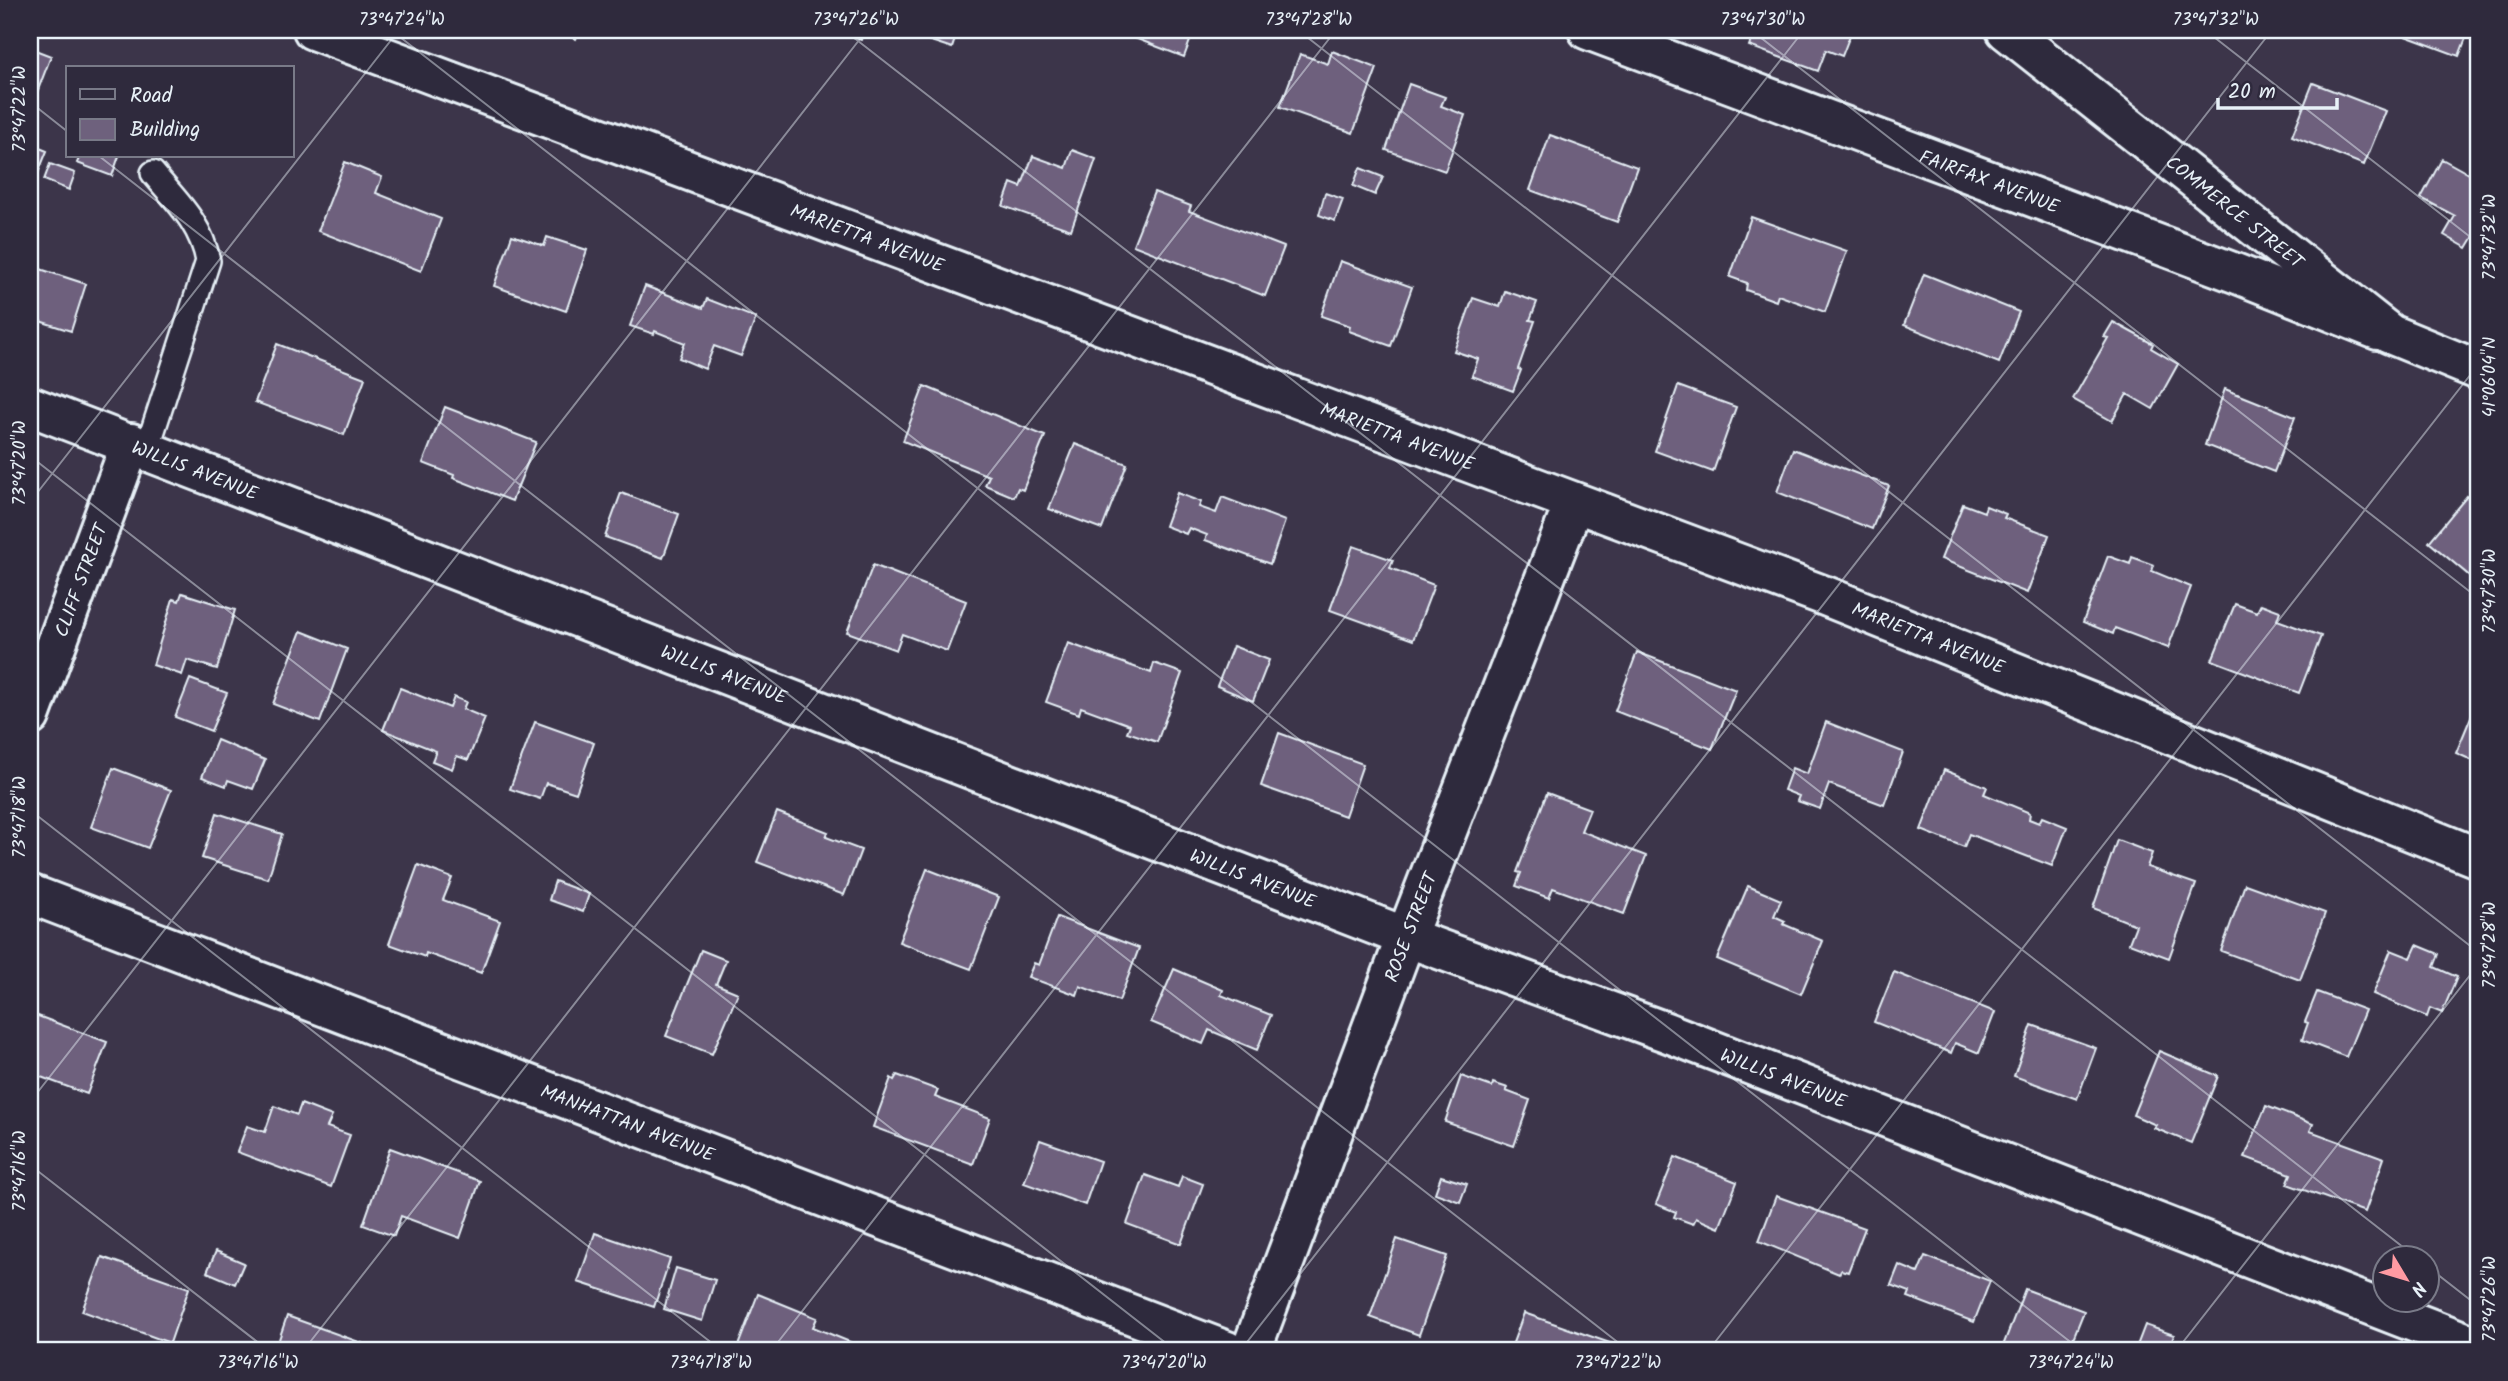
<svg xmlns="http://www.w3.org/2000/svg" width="2508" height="1381" viewBox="0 0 2508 1381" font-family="Kalam,sans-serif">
	<rect width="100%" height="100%" fill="#3c354a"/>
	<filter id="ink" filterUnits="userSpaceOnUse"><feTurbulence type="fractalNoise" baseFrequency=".0143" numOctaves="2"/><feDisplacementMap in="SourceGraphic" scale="14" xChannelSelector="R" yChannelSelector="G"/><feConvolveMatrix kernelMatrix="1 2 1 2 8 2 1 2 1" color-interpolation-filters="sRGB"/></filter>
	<g filter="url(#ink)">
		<path fill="#6e617d" stroke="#e8f1f8" stroke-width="2" d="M 554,30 L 580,30 L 576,39 Z
			M 835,30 L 865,30 L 861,40 Z
			M 928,30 L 958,30 L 952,48 L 925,39 Z
			M 1119,30 L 1194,30 L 1184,57 L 1119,32 Z
			M 1755,30 L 1852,30 L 1842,56 L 1826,50 L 1818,71 L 1749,46 Z
			M 2389,30 L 2469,30 L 2459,56 Z
			M 30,48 L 51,56 L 31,108 L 30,108 Z
			M 1332,51 L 1377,68 L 1353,133 L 1280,107 L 1300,54 L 1328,64 Z
			M 2313,83 L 2386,111 L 2364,165 L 2292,136 Z
			M 1409,84 L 1445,97 L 1441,106 L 1465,115 L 1445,171 L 1386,150 Z
			M 1550,135 L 1637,167 L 1617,222 L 1530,190 Z
			M 30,144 L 47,151 L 38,173 L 30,169 Z
			M 1072,150 L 1096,159 L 1071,230 L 1003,206 L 1011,183 L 1021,187 L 1033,156 L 1066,168 Z
			M 80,156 L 119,156 L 112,176 L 77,163 Z
			M 2442,159 L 2478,179 L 2478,234 L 2476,233 L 2467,248 L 2444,235 L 2455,216 L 2421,198 Z
			M 345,162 L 382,177 L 376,193 L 441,219 L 421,271 L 318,231 Z
			M 50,164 L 75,173 L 69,190 L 44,180 Z
			M 1360,168 L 1383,177 L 1375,195 L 1353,186 Z
			M 1154,192 L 1191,206 L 1189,211 L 1284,247 L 1265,296 L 1133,245 Z
			M 1325,193 L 1343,199 L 1335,221 L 1319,215 Z
			M 1751,217 L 1847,251 L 1825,312 L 1778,295 L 1776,301 L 1746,290 L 1747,283 L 1730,277 Z
			M 512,235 L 544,246 L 547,237 L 587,250 L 566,311 L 494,286 Z
			M 1340,261 L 1412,287 L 1391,346 L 1349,331 L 1350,326 L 1321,316 Z
			M 34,267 L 86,284 L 71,331 L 30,318 L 30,279 Z
			M 1924,274 L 2019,312 L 1999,363 L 1904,325 Z
			M 645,286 L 703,308 L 707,299 L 756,318 L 741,356 L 714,346 L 705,369 L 679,358 L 685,343 L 655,331 L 654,334 L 630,326 Z
			M 1505,291 L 1537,302 L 1530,320 L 1535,321 L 1518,369 L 1521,370 L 1513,391 L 1472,376 L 1478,359 L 1454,351 L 1473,298 L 1500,307 Z
			M 2113,322 L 2153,344 L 2151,348 L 2178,364 L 2153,409 L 2127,394 L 2112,421 L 2073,399 L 2108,338 L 2104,337 Z
			M 277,344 L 365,378 L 344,435 L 255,402 Z
			M 924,386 L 1045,436 L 1023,490 L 1018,488 L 1014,497 L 985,485 L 989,476 L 903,441 Z
			M 1678,386 L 1736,407 L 1713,472 L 1655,451 Z
			M 2225,389 L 2295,417 L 2274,472 L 2205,445 Z
			M 445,407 L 536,442 L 512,501 L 453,478 L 454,475 L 423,463 Z
			M 1075,444 L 1127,464 L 1102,529 L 1049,509 Z
			M 1793,449 L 1889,486 L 1872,529 L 1777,492 Z
			M 621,493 L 679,514 L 663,558 L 605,537 Z
			M 1177,493 L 1201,502 L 1199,507 L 1216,513 L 1222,497 L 1285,521 L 1270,564 L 1205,540 L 1207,535 L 1189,528 L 1186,534 L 1165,526 Z
			M 2467,496 L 2478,505 L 2478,583 L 2429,542 Z
			M 1963,504 L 1984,512 L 1986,506 L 2006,514 L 2004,518 L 2049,535 L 2027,593 L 1941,559 Z
			M 1353,546 L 1393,560 L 1390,568 L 1434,585 L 1413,640 L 1330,610 Z
			M 2108,556 L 2130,564 L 2132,557 L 2154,565 L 2152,571 L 2191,587 L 2168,648 L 2115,628 L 2113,634 L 2083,622 Z
			M 873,565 L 966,601 L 947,651 L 902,634 L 896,650 L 847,632 Z
			M 182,593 L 235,610 L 217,669 L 187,660 L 182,675 L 153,665 L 173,599 L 179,601 Z
			M 2235,604 L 2257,612 L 2261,604 L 2280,611 L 2277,620 L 2321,636 L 2299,693 L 2212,660 Z
			M 301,631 L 347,649 L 320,722 L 273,704 Z
			M 1068,643 L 1151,673 L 1154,663 L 1182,673 L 1157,742 L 1127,732 L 1130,725 L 1081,707 L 1079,714 L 1046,702 Z
			M 1233,646 L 1269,660 L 1253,701 L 1217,686 Z
			M 1637,652 L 1736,690 L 1712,749 L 1615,711 Z
			M 190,679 L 227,693 L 211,731 L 175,717 Z
			M 400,688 L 450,708 L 454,697 L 466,702 L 463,709 L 485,718 L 468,760 L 457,756 L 452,769 L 432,761 L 436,751 L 383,730 Z
			M 2478,700 L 2478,763 L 2456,753 Z
			M 535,722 L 594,743 L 576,793 L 546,783 L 540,799 L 510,789 Z
			M 1826,722 L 1903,752 L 1884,805 L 1829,784 L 1820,809 L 1797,801 L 1799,796 L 1784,790 L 1792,768 L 1807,774 Z
			M 1279,733 L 1363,764 L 1345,816 L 1261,786 Z
			M 217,740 L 265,760 L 253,789 L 228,780 L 226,786 L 202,777 Z
			M 113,768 L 171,790 L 148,848 L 91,827 Z
			M 1944,770 L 1987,787 L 1984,794 L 2030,813 L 2029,819 L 2039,823 L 2042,817 L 2067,827 L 2052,866 L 1969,834 L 1964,847 L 1921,830 Z
			M 1547,793 L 1590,809 L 1581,831 L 1646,856 L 1624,914 L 1553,888 L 1549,898 L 1516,886 L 1521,873 L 1517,872 Z
			M 777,812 L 828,832 L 826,837 L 861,850 L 844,895 L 757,862 Z
			M 217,813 L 282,834 L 268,879 L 202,858 Z
			M 2117,840 L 2152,853 L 2147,867 L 2196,884 L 2169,958 L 2129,943 L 2136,925 L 2093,908 Z
			M 418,865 L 452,878 L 443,900 L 500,921 L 481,973 L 426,953 L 425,957 L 389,944 Z
			M 927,869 L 999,897 L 971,969 L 899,942 Z
			M 555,881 L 589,894 L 583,912 L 549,900 Z
			M 2245,884 L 2325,913 L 2300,980 L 2221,951 Z
			M 1748,886 L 1781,900 L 1774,916 L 1785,921 L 1783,924 L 1823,941 L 1801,994 L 1717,959 Z
			M 1057,917 L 1139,948 L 1119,1001 L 1080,986 L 1077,995 L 1028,977 L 1034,963 L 1039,965 Z
			M 2417,945 L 2439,954 L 2434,967 L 2457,977 L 2442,1013 L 2430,1008 L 2427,1017 L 2373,994 L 2391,950 L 2411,958 Z
			M 701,950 L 726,960 L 716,984 L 738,993 L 712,1054 L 666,1036 Z
			M 1174,969 L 1223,990 L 1221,995 L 1271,1015 L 1257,1050 L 1209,1030 L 1203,1044 L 1151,1022 Z
			M 1894,972 L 1995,1012 L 1979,1053 L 1955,1043 L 1951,1053 L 1874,1022 Z
			M 2317,992 L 2365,1010 L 2346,1057 L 2302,1040 L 2308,1023 L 2305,1022 Z
			M 30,1013 L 107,1042 L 87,1094 L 30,1073 Z
			M 2032,1025 L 2096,1048 L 2077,1099 L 2014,1076 Z
			M 2159,1051 L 2218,1076 L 2191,1143 L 2154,1128 L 2156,1125 L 2133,1115 Z
			M 897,1075 L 938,1090 L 935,1097 L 990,1118 L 973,1164 L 873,1127 L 891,1078 L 894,1080 Z
			M 1461,1076 L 1492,1087 L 1493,1083 L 1508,1088 L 1506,1091 L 1530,1100 L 1514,1146 L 1445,1122 Z
			M 301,1104 L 332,1116 L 327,1127 L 350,1135 L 331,1187 L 237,1152 L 247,1126 L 265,1132 L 274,1106 L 297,1115 Z
			M 2266,1106 L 2313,1124 L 2310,1131 L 2384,1158 L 2365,1212 L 2287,1184 L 2291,1174 L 2245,1157 Z
			M 1040,1140 L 1100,1161 L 1085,1205 L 1024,1183 Z
			M 390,1148 L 480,1181 L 460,1238 L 401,1216 L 394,1236 L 363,1225 Z
			M 1675,1157 L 1737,1182 L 1719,1228 L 1696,1218 L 1693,1224 L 1674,1217 L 1676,1212 L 1656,1204 Z
			M 1145,1175 L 1178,1187 L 1182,1176 L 1203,1184 L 1181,1244 L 1127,1224 Z
			M 1441,1176 L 1467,1184 L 1460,1202 L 1435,1193 Z
			M 1776,1196 L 1865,1228 L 1848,1272 L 1841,1270 L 1839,1274 L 1759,1241 Z
			M 595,1233 L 670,1259 L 654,1307 L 578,1282 Z
			M 1397,1239 L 1447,1256 L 1419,1335 L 1370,1317 Z
			M 216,1251 L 244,1263 L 235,1284 L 207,1272 Z
			M 1925,1256 L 1990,1281 L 1974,1322 L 1908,1297 L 1910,1292 L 1891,1285 L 1899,1265 L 1918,1273 Z
			M 102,1257 L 189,1288 L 170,1343 L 82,1311 Z
			M 676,1268 L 715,1280 L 702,1321 L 664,1309 Z
			M 2025,1289 L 2084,1311 L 2068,1351 L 2016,1351 L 2003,1346 Z
			M 758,1294 L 817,1318 L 813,1327 L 850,1342 L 846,1351 L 736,1351 Z
			M 1524,1313 L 1613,1344 L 1610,1351 L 1510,1351 Z
			M 287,1316 L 362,1343 L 359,1351 L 275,1351 Z
			M 2145,1325 L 2174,1335 L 2170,1347 L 2182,1351 L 2135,1351 Z"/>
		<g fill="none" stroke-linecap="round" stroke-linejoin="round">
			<g stroke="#e8f1f8" stroke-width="28">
				<path id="lane" d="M 147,449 L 208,261 C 201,223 177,202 153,173"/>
			</g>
			<g stroke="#e8f1f8" stroke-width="44">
				<g id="street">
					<path id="s1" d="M 313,30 L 1823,595 L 2478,858"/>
					<path id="s2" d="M 1588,30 L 2235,273 L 2378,330"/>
					<path id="s3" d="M 30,406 L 1406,937 L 1666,1032 L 2478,1347"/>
					<path id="s4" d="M 30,716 L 131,443"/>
					<path id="s5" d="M 30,894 L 1227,1351"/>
					<path id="s6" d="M 1251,1351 L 1406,937 L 1574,503"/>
				</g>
			</g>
			<g stroke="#e8f1f8" stroke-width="44">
				<g id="secondary">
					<path id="s7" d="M 2006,30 L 2390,334 L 2478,370"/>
				</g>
			</g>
			<use href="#lane" stroke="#2f2a3d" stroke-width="23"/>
			<use href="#street" stroke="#2f2a3d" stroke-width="38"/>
			<use href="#secondary" stroke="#2f2a3d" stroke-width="38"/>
		</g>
	</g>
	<path fill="none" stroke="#e8f1f8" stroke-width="2" stroke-opacity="0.45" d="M 391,30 L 2082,1351M 844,30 L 2417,1258M 1298,30 L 2478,952M 1751,30 L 2478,598M 2205,30 L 2478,243M 30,102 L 68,132M 99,156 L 1629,1351M 30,456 L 1176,1351M 30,502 L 399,30M 30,810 L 722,1351M 30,1102 L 867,30M 30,1165 L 269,1351M 2428,1267 L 2478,1306M 303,1351 L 1336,30M 771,1351 L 1804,30M 1240,1351 L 2272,30M 1708,1351 L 2478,365M 2176,1351 L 2478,965"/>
	<g text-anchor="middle" stroke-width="7" stroke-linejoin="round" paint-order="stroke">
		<g font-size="19" fill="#e8f1f8" stroke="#2f2a3d">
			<text dy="7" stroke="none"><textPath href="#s2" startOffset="429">FAIRFAX AVENUE</textPath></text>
			<text dy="7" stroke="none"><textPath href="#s7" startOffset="292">COMMERCE STREET</textPath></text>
			<text dy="7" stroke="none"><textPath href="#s1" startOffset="592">MARIETTA AVENUE</textPath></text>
			<text dy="7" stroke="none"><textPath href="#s1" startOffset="1158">MARIETTA AVENUE</textPath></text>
			<text dy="7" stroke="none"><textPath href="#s3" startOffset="177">WILLIS AVENUE</textPath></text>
			<text dy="7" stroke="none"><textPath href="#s4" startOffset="145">CLIFF STREET</textPath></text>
			<text dy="7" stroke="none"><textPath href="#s1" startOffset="1726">MARIETTA AVENUE</textPath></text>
			<text dy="7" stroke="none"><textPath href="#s3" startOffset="744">WILLIS AVENUE</textPath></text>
			<text dy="7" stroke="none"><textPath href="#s3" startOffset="1311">WILLIS AVENUE</textPath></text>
			<text dy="7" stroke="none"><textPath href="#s6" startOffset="453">ROSE STREET</textPath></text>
			<text dy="7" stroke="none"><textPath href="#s3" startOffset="1878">WILLIS AVENUE</textPath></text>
			<text dy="7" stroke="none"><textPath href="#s5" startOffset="640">MANHATTAN AVENUE</textPath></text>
		</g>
	</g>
	<rect width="2508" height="1381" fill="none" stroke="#2f2a3d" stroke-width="77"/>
	<rect x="66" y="66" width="228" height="91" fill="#2f2a3d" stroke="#797a88" stroke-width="2"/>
	<rect x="80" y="89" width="35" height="10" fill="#2f2a3d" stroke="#797a88" stroke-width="2"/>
	<text x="130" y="102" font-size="21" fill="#e8f1f8">Road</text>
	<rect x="80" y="119" width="35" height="21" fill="#6e617d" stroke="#797a88" stroke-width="2"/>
	<text x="130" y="136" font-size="21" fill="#e8f1f8">Building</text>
	<g transform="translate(2406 1279) rotate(128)"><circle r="33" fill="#2f2a3d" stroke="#797a88" stroke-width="2"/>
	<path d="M0-5L12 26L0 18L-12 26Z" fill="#ff9aa2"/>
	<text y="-10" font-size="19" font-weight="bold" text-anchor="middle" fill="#e8f1f8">N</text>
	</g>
	<path d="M2218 98v10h119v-10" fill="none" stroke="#e8f1f8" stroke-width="3.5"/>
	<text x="2228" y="98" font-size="21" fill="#e8f1f8" stroke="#2f2a3d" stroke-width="5" paint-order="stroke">20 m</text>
	<rect x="38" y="38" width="2432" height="1304" fill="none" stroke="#e8f1f8" stroke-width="2.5"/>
	<g font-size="18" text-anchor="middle" fill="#e8f1f8">
		<text x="402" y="25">73°47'24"W</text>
		<text x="856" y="25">73°47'26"W</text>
		<text x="1309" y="25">73°47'28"W</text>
		<text x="1763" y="25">73°47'30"W</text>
		<text x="2216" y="25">73°47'32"W</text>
		<text transform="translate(19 109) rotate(-90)" y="6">73°47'22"W</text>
		<text transform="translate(2489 237) rotate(-90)" y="6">73°47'32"W</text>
		<text transform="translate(2489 377) rotate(-90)" y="6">41°06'04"N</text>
		<text transform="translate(19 463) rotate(-90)" y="6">73°47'20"W</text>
		<text transform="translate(2489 591) rotate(-90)" y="6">73°47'30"W</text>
		<text transform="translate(19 817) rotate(-90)" y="6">73°47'18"W</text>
		<text transform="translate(2489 945) rotate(-90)" y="6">73°47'28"W</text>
		<text transform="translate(19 1171) rotate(-90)" y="6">73°47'16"W</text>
		<text transform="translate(2489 1299) rotate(-90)" y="6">73°47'26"W</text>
		<text x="258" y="1368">73°47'16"W</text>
		<text x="711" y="1368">73°47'18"W</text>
		<text x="1164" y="1368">73°47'20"W</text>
		<text x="1618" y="1368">73°47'22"W</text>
		<text x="2071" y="1368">73°47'24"W</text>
	</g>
</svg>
